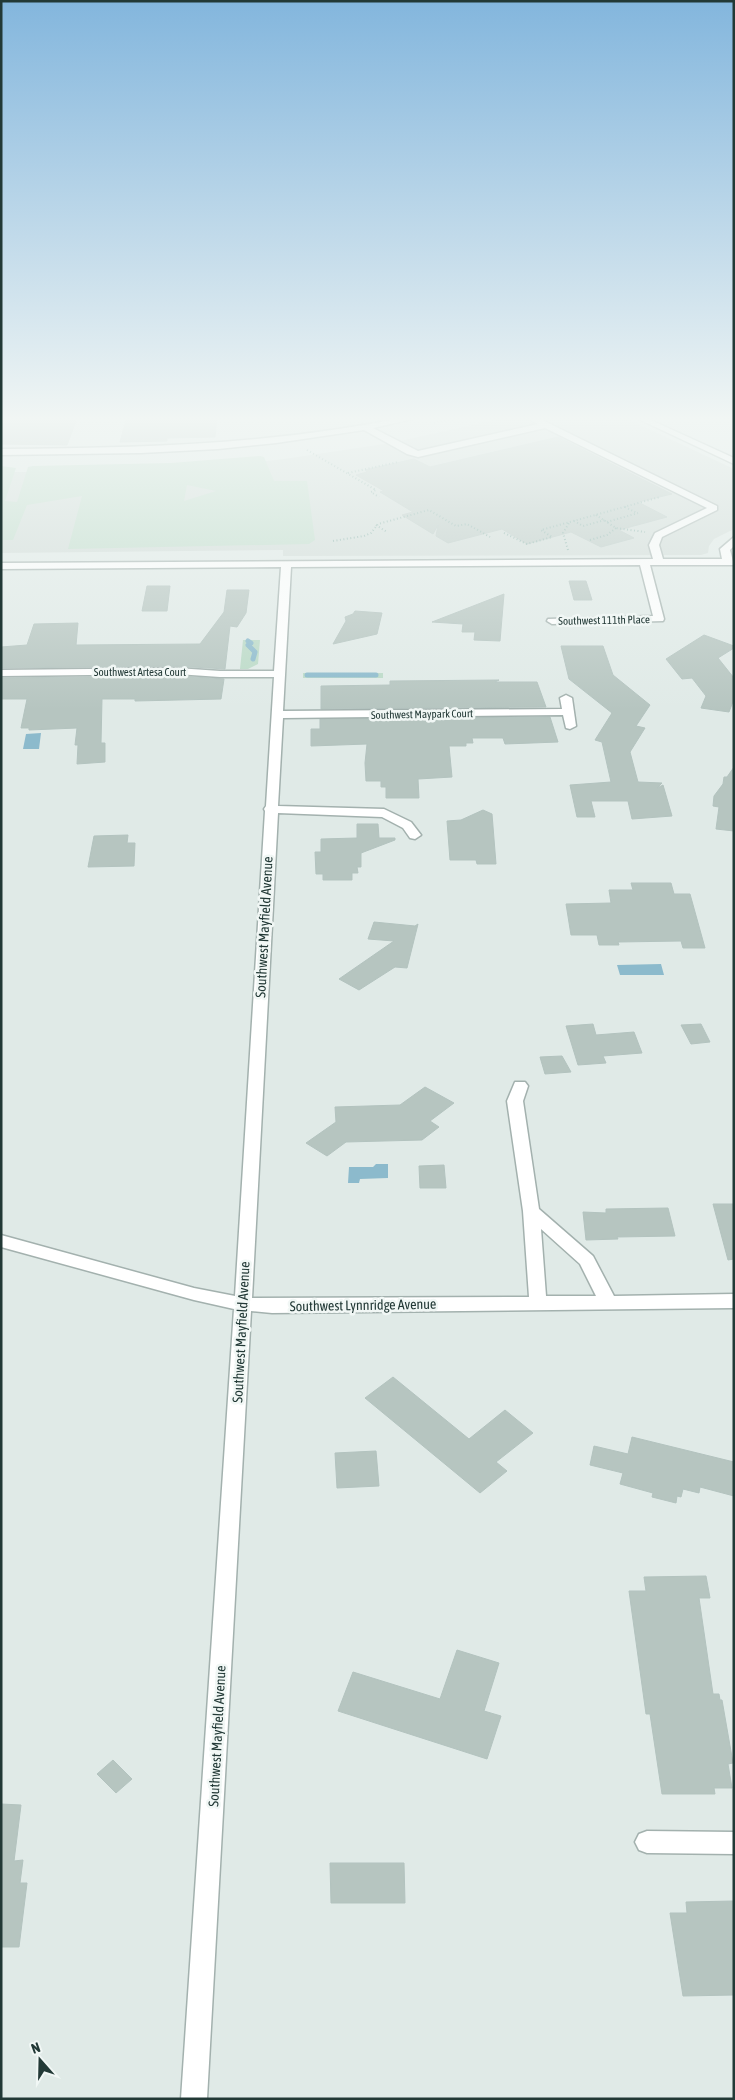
<svg xmlns="http://www.w3.org/2000/svg" width="735" height="2100" viewBox="0 0 735 2100" font-family="'Asap Condensed',sans-serif">
	<rect width="100%" height="100%" fill="#e0eae7"/>
	<path fill="#cfdad6" d="M 513,416 L 621,416 L 734,469 L 734,529 L 714,539 L 709,546 L 708,553 L 701,555 L 283,556 L 283,550 L 1,553 L 1,472 L 101,472 L 232,465 L 284,459 L 391,443 Z"/>
	<path fill="#bbdac7" fill-rule="evenodd" d="M 260,456 L 264,457 L 274,481 L 307,481 L 315,540 L 309,544 L 68,549 L 82,496 L 27,505 L 13,540 L 1,540 L 1,466 L 16,468 L 5,501 L 17,502 L 28,467 L 33,466 L 171,463 ZM 187,485 L 216,491 L 184,501 Z
		M 243,640 L 260,640 L 258,664 L 248,669 L 240,669 Z
		M 303,673 L 383,673 L 383,678 L 303,678 Z"/>
	<path fill="#8cbacc" d="M 41,733 L 39,749 L 23,749 L 26,734 Z
		M 661,964 L 664,975 L 620,975 L 617,965 Z
		M 376,1164 L 388,1164 L 388,1178 L 360,1179 L 359,1183 L 348,1183 L 349,1167 L 373,1167 Z"/>
	<g fill="none" stroke-linecap="round" stroke-linejoin="round">
		<path stroke="#8cbacc" stroke-width="5" d="M 248,641 L 251,643 L 248,645 L 255,652 L 253,659
			M 307,675 L 376,675"/>
	</g>
	<path fill="#b6c5c0" stroke="#b3c3bf" d="M 1,416 L 71,416 L 69,421 L 76,421 L 67,445 L 1,444 Z
		M 127,416 L 159,416 L 158,419 L 217,418 L 215,437 L 167,438 L 167,441 L 120,442 Z
		M 558,437 L 672,494 L 638,502 L 667,517 L 619,530 L 634,538 L 601,547 L 571,532 L 527,544 L 502,529 L 448,543 L 436,536 L 438,525 L 433,534 L 402,515 L 413,512 L 380,492 L 384,491 L 356,475 L 367,472 L 365,470 L 414,459 L 430,467 Z
		M 569,581 L 586,581 L 592,600 L 574,600 Z
		M 147,586 L 170,586 L 167,611 L 142,611 Z
		M 227,590 L 249,590 L 246,613 L 237,627 L 230,626 L 225,669 L 177,666 L 1,668 L 1,647 L 27,645 L 34,624 L 78,623 L 76,645 L 200,644 L 224,612 Z
		M 504,594 L 500,641 L 474,640 L 475,632 L 462,632 L 463,624 L 432,622 Z
		M 355,611 L 382,613 L 377,634 L 333,644 L 346,621 L 345,617 L 353,614 Z
		M 704,635 L 734,646 L 734,648 L 718,658 L 734,678 L 734,699 L 729,712 L 701,708 L 706,696 L 692,678 L 682,679 L 666,659 Z
		M 561,646 L 603,646 L 613,675 L 650,705 L 636,726 L 645,728 L 630,752 L 638,782 L 662,783 L 657,788 L 663,785 L 672,816 L 632,819 L 628,801 L 591,801 L 595,817 L 577,817 L 570,785 L 611,782 L 602,742 L 595,740 L 612,713 L 569,679 Z
		M 177,676 L 224,679 L 221,699 L 135,701 L 135,699 L 102,699 L 101,743 L 105,743 L 105,762 L 77,764 L 78,745 L 75,745 L 77,728 L 29,730 L 29,728 L 21,728 L 27,699 L 1,699 L 1,678 Z
		M 499,680 L 495,682 L 537,682 L 546,707 L 321,709 L 321,686 L 390,685 L 390,681 Z
		M 550,717 L 558,742 L 505,744 L 503,738 L 472,738 L 473,743 L 466,743 L 466,746 L 449,746 L 452,777 L 418,779 L 419,798 L 386,798 L 386,787 L 381,787 L 381,781 L 366,781 L 365,763 L 367,744 L 311,746 L 311,729 L 320,729 L 320,719 Z
		M 734,767 L 734,831 L 716,829 L 719,807 L 713,806 L 714,796 L 723,784 L 724,777 L 727,777 Z
		M 483,810 L 492,814 L 496,864 L 477,864 L 476,860 L 450,860 L 447,821 L 461,820 Z
		M 357,824 L 378,824 L 379,838 L 395,838 L 395,840 L 361,853 L 361,867 L 357,867 L 358,873 L 352,873 L 352,880 L 323,880 L 323,874 L 316,874 L 315,852 L 321,852 L 321,839 L 357,838 Z
		M 128,835 L 127,843 L 135,843 L 134,866 L 88,867 L 94,836 Z
		M 631,883 L 671,883 L 674,894 L 690,894 L 705,948 L 683,948 L 681,941 L 618,942 L 619,945 L 599,945 L 597,935 L 571,935 L 566,904 L 611,903 L 609,890 L 633,890 Z
		M 374,922 L 415,926 L 418,924 L 407,968 L 395,967 L 359,990 L 339,979 L 394,941 L 368,939 Z
		M 593,1024 L 596,1035 L 634,1032 L 642,1053 L 603,1056 L 606,1063 L 578,1065 L 566,1026 Z
		M 701,1024 L 710,1042 L 691,1044 L 681,1025 Z
		M 562,1056 L 571,1072 L 545,1074 L 540,1057 Z
		M 425,1087 L 454,1103 L 430,1121 L 439,1127 L 422,1140 L 346,1142 L 327,1156 L 306,1143 L 336,1122 L 335,1107 L 400,1105 Z
		M 444,1165 L 446,1188 L 420,1188 L 419,1166 Z
		M 713,1204 L 734,1204 L 734,1259 L 728,1260 Z
		M 668,1208 L 675,1236 L 617,1237 L 618,1239 L 586,1240 L 583,1212 L 606,1213 L 606,1209 Z
		M 393,1377 L 469,1439 L 505,1410 L 533,1433 L 496,1462 L 507,1471 L 480,1493 L 365,1398 Z
		M 632,1437 L 734,1462 L 734,1496 L 700,1487 L 699,1493 L 683,1489 L 681,1497 L 677,1496 L 676,1503 L 652,1497 L 653,1493 L 620,1484 L 623,1473 L 590,1465 L 594,1446 L 628,1454 Z
		M 376,1451 L 379,1486 L 337,1488 L 335,1453 Z
		M 706,1576 L 710,1598 L 699,1598 L 713,1694 L 719,1694 L 720,1700 L 722,1700 L 733,1763 L 728,1764 L 732,1788 L 714,1788 L 715,1794 L 662,1794 L 650,1714 L 646,1714 L 629,1591 L 646,1591 L 644,1577 Z
		M 457,1650 L 499,1663 L 484,1711 L 501,1716 L 487,1759 L 338,1711 L 353,1672 L 440,1699 Z
		M 113,1760 L 132,1779 L 116,1793 L 97,1774 Z
		M 1,1804 L 21,1805 L 14,1861 L 23,1860 L 20,1883 L 27,1883 L 19,1947 L 1,1947 Z
		M 330,1863 L 404,1863 L 405,1903 L 331,1903 Z
		M 734,1901 L 734,1995 L 683,1996 L 670,1913 L 687,1913 L 686,1902 Z"/>
	<g fill="none" stroke-linecap="round" stroke-linejoin="round">
		<g stroke="#a3b1ae" stroke-width="3">
			<path id="minor" d="M 411,416 L 426,416 L 373,428 L 418,451 L 538,424 L 524,416 L 534,416 L 717,506 L 717,510 L 662,537 L 659,545 L 663,559 L 722,559 L 720,549 L 734,537 L 734,546 L 730,550 L 734,565 L 650,565 L 664,619 L 663,621 L 552,624 L 547,621 L 548,619 L 653,616 L 640,565 L 291,567 L 283,711 L 562,709 L 560,698 L 566,695 L 572,698 L 576,726 L 570,729 L 566,728 L 563,715 L 283,718 L 278,806 L 384,809 L 411,822 L 421,835 L 415,839 L 410,838 L 403,828 L 382,817 L 278,813 L 252,1298 L 529,1297 L 523,1211 L 507,1101 L 515,1082 L 525,1082 L 528,1086 L 523,1101 L 539,1209 L 593,1256 L 614,1296 L 734,1294 L 734,1308 L 272,1313 L 251,1311 L 207,2099 L 181,2099 L 234,1309 L 194,1300 L 1,1247 L 1,1235 L 194,1288 L 235,1296 L 265,811 L 264,809 L 266,806 L 274,677 L 220,677 L 177,674 L 1,676 L 1,670 L 177,668 L 220,671 L 274,671 L 281,567 L 1,569 L 1,563 L 653,559 L 649,545 L 655,533 L 707,508 L 545,428 L 418,457 L 407,454 L 364,430 L 276,443 L 218,449 L 141,453 L 1,455 L 1,449 C 142,448 272,445 411,416 ZM 541,1229 L 580,1264 L 596,1296 L 546,1296 Z
				M 632,416 L 642,416 L 734,458 L 734,464 Z
				M 647,1831 L 734,1832 L 734,1854 L 647,1853 L 639,1850 L 635,1842 L 639,1834 Z"/>
		</g>
		<path stroke="#83aca4" stroke-width="2" stroke-dasharray="1 2.5" stroke-linecap="butt" d="M 434,423 L 472,416
			M 307,450 L 376,490 L 371,492 L 379,497
			M 348,473 L 398,462
			M 625,507 L 637,513
			M 596,515 L 616,528 L 645,532
			M 574,521 L 583,526 L 605,520
			M 607,522 L 638,513
			M 376,525 L 387,532
			M 504,533 L 527,544 L 552,537 L 541,530 L 660,497
			M 590,540 L 607,535 L 616,528
			M 333,541 L 364,536 L 371,533 L 378,524 L 429,510 L 456,526 L 467,524 L 490,537
			M 568,550 L 563,533 L 569,523"/>
		<use href="#minor" fill="#fff" fill-rule="evenodd"/>
	</g>
	<linearGradient id="sky" x2="0" y2="1"><stop stop-color="#83b6dd"/><stop offset="0.59" stop-color="#f1f6f4"/><stop offset="1" stop-color="#f1f6f4" stop-opacity="0"/></linearGradient>
	<rect width="735" height="710" fill="url(#sky)"/>
	<g text-anchor="middle" stroke-width="5" stroke-linejoin="round" paint-order="stroke">
		<g font-size="11" fill="#223936" stroke="#f1f7f5">
			<text transform="translate(604 620) rotate(-1)" y="4">Southwest 111th Place</text>
			<text x="140" y="676">Southwest Artesa Court</text>
			<text transform="translate(422 714) rotate(-1)" y="4">Southwest Maypark Court</text>
		</g>
		<g font-size="14" fill="#223936" stroke="#f1f7f5">
			<text transform="translate(264 927) rotate(-87)" y="5">Southwest Mayfield Avenue</text>
			<text transform="translate(363 1305) rotate(-1)" y="5">Southwest Lynnridge Avenue</text>
			<text transform="translate(241 1332) rotate(-87)" y="5">Southwest Mayfield Avenue</text>
			<text transform="translate(217 1736) rotate(-87)" y="5">Southwest Mayfield Avenue</text>
		</g>
	</g>
	<rect width="735" height="2100" fill="none" stroke="#223936" stroke-width="5"/>
	<g transform="translate(40 2060) rotate(340)" stroke="#f1f7f5" stroke-width="4" paint-order="stroke">
	<path d="M0-4L9 19L0 12L-9 19Z" fill="#223936"/>
	<text y="-8" font-size="14" font-weight="bold" text-anchor="middle" fill="#223936">N</text>
	</g>
</svg>
